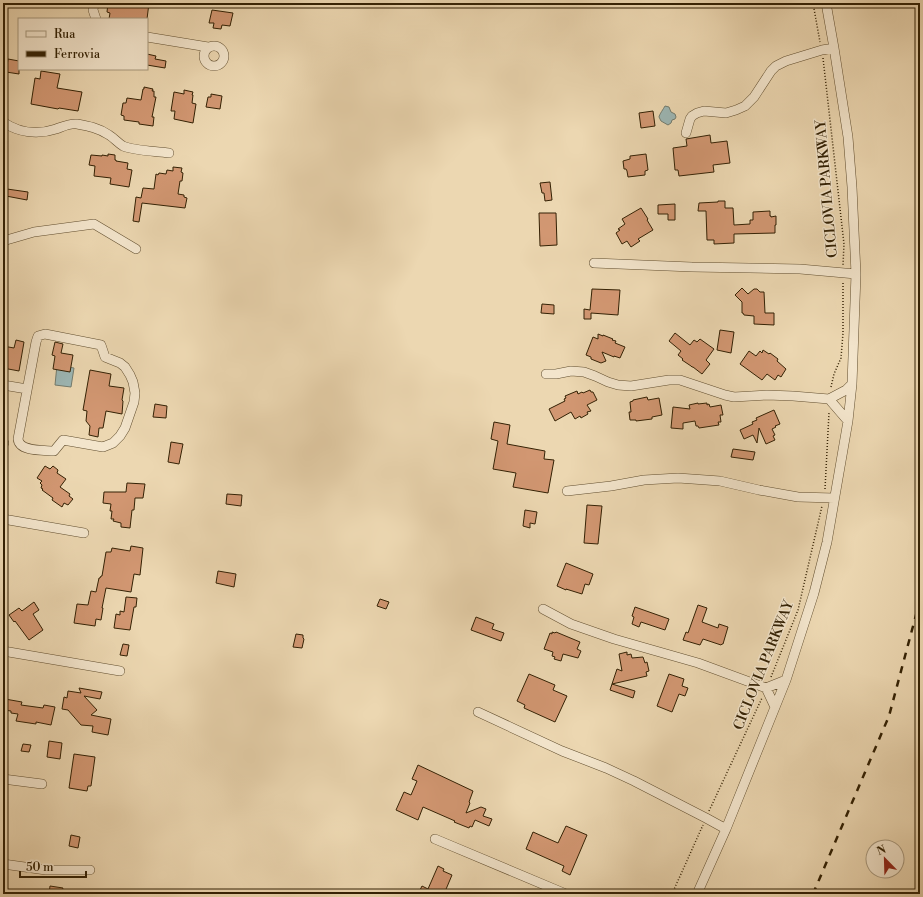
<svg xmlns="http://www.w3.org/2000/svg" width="923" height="897" viewBox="0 0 923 897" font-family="'Libre Bodoni',serif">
	<rect width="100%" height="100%" fill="#ecd7b1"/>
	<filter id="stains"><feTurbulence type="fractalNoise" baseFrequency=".005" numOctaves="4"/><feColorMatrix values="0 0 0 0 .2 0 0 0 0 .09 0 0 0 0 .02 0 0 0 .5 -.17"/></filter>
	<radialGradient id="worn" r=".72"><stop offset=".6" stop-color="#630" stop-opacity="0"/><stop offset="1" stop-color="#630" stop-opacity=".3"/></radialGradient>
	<path fill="#9cb7b5" stroke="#727b6e" d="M 665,106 L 669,107 L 671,112 L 675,114 L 676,117 L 675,119 L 672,120 L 671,123 L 668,125 L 661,121 L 659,117 C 659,115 664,108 665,106 Z
		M 57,365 L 74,368 L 71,387 L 55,385 Z"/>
	<path fill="#d29772" stroke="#332104" d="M 108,3 L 149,3 L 147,19 L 109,19 L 110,13 L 107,12 Z
		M 212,10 L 233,13 L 230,26 L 222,25 L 221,29 L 213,28 L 214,23 L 209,23 Z
		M 147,54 L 156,56 L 155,59 L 166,61 L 165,68 L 147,65 Z
		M 8,59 L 19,61 L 19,74 L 6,72 Z
		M 41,71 L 60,74 L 57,88 L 82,92 L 78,111 L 59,108 L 58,109 L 31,104 L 35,78 L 40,79 Z
		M 144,87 L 153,89 L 152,91 L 154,91 L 154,97 L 156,97 L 152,117 L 154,117 L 153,126 L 139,124 L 139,122 L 124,120 L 124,116 L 121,115 L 123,103 L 126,103 L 127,98 L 141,100 L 143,89 L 144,89 Z
		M 184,90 L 193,92 L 192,95 L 193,95 L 192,103 L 196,104 L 193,123 L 174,119 L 175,111 L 171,111 L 174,92 L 184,94 Z
		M 211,94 L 222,96 L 220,109 L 206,107 L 208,97 L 211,97 Z
		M 653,111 L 655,126 L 641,128 L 639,113 Z
		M 710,135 L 711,143 L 727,141 L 730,163 L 713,165 L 714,172 L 679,176 L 678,170 L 675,170 L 673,148 L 687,146 L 686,139 Z
		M 108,154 L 115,155 L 115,160 L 116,160 L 116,161 L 128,163 L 127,169 L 132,170 L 129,187 L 110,184 L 111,178 L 94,176 L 95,166 L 89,165 L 91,155 L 102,156 L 102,155 L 108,156 Z
		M 646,154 L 648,170 L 645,171 L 645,175 L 628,177 L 627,171 L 626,169 L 624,169 L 623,161 L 630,159 L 630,156 Z
		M 173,167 L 182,168 L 181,172 L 183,173 L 182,181 L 180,181 L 178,194 L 184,195 L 184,197 L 187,198 L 185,208 L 142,203 L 139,222 L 133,221 L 136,197 L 141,198 L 143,188 L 154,189 L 156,174 L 158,175 L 159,173 L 166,174 L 167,170 L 173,171 Z
		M 550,182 L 552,200 L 545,201 L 544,193 L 542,193 L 540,183 Z
		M 7,189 L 28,192 L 27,200 L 6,196 Z
		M 718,201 L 725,201 L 725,208 L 733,208 L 734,225 L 750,224 L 750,220 L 753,220 L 753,212 L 770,211 L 770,216 L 771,216 L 771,217 L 776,216 L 776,225 L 775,225 L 775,233 L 734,234 L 734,243 L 714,244 L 714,240 L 707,240 L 706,211 L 698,211 L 699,203 L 718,202 Z
		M 675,204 L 675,220 L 668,220 L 668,214 L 658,214 L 658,205 Z
		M 641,208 L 648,219 L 647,220 L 653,230 L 638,239 L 640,241 L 631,247 L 627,241 L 622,244 L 616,233 L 620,230 L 618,229 L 625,224 L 622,219 Z
		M 539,213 L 556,213 L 557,245 L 540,246 Z
		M 742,288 L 748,294 L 754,289 L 757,289 L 760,292 L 764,292 L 765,313 L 774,313 L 774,325 L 754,324 L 754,316 L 744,315 L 743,313 L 742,313 L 742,302 L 735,295 Z
		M 592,289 L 620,290 L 618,315 L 591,313 L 591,319 L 584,319 L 584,309 L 590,310 Z
		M 542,304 L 554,305 L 554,314 L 541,313 Z
		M 720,330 L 734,332 L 731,353 L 717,350 Z
		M 675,333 L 690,345 L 694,340 L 697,342 L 700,339 L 714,349 L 706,360 L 710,364 L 702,374 L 693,367 L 692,367 L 691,366 L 682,360 L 683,359 L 678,355 L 681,351 L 669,341 Z
		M 598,334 L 603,336 L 603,335 L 613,339 L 612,340 L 616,341 L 615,343 L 625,347 L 620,358 L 614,356 L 614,357 L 602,352 L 606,361 L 601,363 L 591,359 L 591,357 L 586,355 L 593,337 L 598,339 Z
		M 16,340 L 24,342 L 19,371 L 3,368 L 3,346 L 14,348 Z
		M 55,342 L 63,344 L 61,353 L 73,355 L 70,372 L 53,369 L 55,356 L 52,355 Z
		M 763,350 L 769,354 L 770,353 L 778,359 L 777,361 L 786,369 L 781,377 L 778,375 L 775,380 L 767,374 L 762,380 L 740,364 L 749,351 L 756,356 L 760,351 L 762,353 Z
		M 90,370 L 111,374 L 109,386 L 124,388 L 122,400 L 123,401 L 122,414 L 106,411 L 103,428 L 99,428 L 98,437 L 89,435 L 90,426 L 86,421 L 87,411 L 83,410 Z
		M 590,390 L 591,392 L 593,392 L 597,400 L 587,405 L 591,411 L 587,412 L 588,414 L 581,418 L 580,416 L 575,419 L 571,412 L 555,421 L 549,409 L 565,401 L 564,399 L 566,398 L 565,396 L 577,391 L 578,394 L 582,392 L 583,393 Z
		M 647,397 L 648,400 L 659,398 L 662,415 L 652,417 L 652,419 L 636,421 L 636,420 L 630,420 L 629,412 L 631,412 L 630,402 L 633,401 L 633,400 Z
		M 698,403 L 698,404 L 707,403 L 707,405 L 709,404 L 710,407 L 721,405 L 723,415 L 720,415 L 721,422 L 718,422 L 719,425 L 699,428 L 698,426 L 696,426 L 695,421 L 683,423 L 683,429 L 671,428 L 673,407 L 690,409 L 689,405 Z
		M 155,404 L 167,406 L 166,418 L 153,417 Z
		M 774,410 L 780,424 L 775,426 L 776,427 L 772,429 L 775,435 L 773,436 L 775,440 L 766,444 L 759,428 L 757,443 L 753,435 L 744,439 L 740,430 L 753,424 L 752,422 L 757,420 L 756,418 Z
		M 494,422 L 510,425 L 507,444 L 545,451 L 544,459 L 554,460 L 548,493 L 513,487 L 516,473 L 493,469 L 498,441 L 491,439 Z
		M 171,442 L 183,444 L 179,464 L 168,462 Z
		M 733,449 L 755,452 L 753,460 L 731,457 Z
		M 45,466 L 50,469 L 53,466 L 58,470 L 57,473 L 66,479 L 60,487 L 70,494 L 69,496 L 73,499 L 68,505 L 64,503 L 62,507 L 52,500 L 53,498 L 42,490 L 43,489 L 41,488 L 42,485 L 40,483 L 42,481 L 37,478 Z
		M 127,483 L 145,484 L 143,498 L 135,498 L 134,510 L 132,510 L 130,528 L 121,527 L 121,523 L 113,521 L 114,519 L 111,519 L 112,511 L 110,511 L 111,504 L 103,503 L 104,492 L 126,492 Z
		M 227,494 L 242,495 L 241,506 L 226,504 Z
		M 587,505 L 602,506 L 598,544 L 584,543 Z
		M 525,510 L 537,512 L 535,524 L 530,523 L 530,528 L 523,526 Z
		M 131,546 L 143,548 L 140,575 L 134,574 L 131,592 L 106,588 L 102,608 L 103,608 L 101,620 L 96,619 L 95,626 L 74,623 L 77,604 L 88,605 L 91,591 L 96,592 L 99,578 L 100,578 L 101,576 L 102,576 L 106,552 L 111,552 L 112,548 L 130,551 Z
		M 566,563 L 593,574 L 589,585 L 585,584 L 582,594 L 566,589 L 566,590 L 557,586 Z
		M 218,571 L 236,574 L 234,587 L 216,583 Z
		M 126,597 L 137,598 L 136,607 L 134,607 L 130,630 L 114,628 L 116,614 L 120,615 L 120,611 L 124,612 Z
		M 380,599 L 389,602 L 386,609 L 377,606 Z
		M 34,602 L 39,610 L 33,614 L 43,630 L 29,640 L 15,621 L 14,622 L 9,615 L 19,608 L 22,611 Z
		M 698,605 L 707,608 L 702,622 L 718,628 L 719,624 L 728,627 L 723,644 L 722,644 L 721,645 L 703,639 L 700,645 L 683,640 L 686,632 L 688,633 Z
		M 635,607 L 669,619 L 665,630 L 641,622 L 639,627 L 632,624 L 634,617 L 632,616 Z
		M 476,617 L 494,624 L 492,629 L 504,633 L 501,641 L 471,630 Z
		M 552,632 L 555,633 L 556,632 L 580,642 L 577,649 L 581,651 L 578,658 L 563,654 L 561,661 L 554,659 L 555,657 L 552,656 L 553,652 L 544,649 L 550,633 L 552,634 Z
		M 296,634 L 303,635 L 303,638 L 304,639 L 302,648 L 293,647 Z
		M 123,644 L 129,645 L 127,656 L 120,655 Z
		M 627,652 L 627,655 L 631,654 L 632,658 L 643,657 L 645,663 L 647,662 L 649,671 L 646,672 L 647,676 L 612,684 L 635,691 L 633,698 L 610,690 L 617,669 L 622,671 L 619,654 Z
		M 529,674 L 555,685 L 553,690 L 567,696 L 555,722 L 524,708 L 525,705 L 517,701 Z
		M 669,674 L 684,679 L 682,686 L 688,688 L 685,696 L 679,694 L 672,712 L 657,706 Z
		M 79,688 L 102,692 L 100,699 L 84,696 L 97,710 L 91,715 L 111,719 L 108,735 L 92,732 L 93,726 L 81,725 L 68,710 L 62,709 L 64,697 L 67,698 L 68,691 L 81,693 Z
		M 5,699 L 22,702 L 21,705 L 43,708 L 44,705 L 55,707 L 51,725 L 36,722 L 36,724 L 16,721 L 18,714 L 11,713 L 11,711 L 4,710 Z
		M 49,741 L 62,743 L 60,759 L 47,757 Z
		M 23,744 L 31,745 L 29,752 L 21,751 Z
		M 74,754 L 95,757 L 91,786 L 88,786 L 87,791 L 69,788 Z
		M 418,765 L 473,791 L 469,802 L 470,803 L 466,813 L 481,807 L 486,809 L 483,816 L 492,819 L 489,826 L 475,820 L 472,827 L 470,826 L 469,828 L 454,822 L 455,821 L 423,807 L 418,820 L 396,810 L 404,792 L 411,795 L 417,781 L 412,779 Z
		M 566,826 L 587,835 L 570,875 L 562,871 L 564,866 L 526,849 L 533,832 L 558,843 Z
		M 71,835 L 80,837 L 78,848 L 69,846 Z
		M 438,866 L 444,869 L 443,871 L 452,875 L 444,894 L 418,894 L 422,886 L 428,889 Z
		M 50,886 L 63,888 L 61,894 L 49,894 Z"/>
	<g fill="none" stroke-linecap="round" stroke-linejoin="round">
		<g stroke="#614e2f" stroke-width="10">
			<path id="minor" d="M 94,3 L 93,10 L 96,19
				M 147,37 L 208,47
				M204 56a10 10 0 1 1 20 0a10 10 0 1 1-20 0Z
				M 3,122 C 19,133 38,135 56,129 C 62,127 70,123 77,124 C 88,126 99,128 109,135 C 114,138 118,143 123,146 C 135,151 156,151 169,153
				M 686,133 L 690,119 L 692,116 L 697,113 L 704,111 L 726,113 L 736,110 L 745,106 L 754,97 L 771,71 L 776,66 L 786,61 L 822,50 L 834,48
				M 3,241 L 34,232 L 94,224 L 136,249
				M 594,263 L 692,267 L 800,269 L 856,274
				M 45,334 L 101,345 L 105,357 L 120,363 L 125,367 L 130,375 L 133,382 L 135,393 L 134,402 L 125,428 L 120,436 L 113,443 L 103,447 L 63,440 L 54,451 C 44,450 19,452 18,439 L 36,342 L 38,336 Z
				M 546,374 L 556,374 L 571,371 L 584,372 L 595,376 L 608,382 L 618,385 L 631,386 L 669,380 L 680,380 L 725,395 L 734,397 L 767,395 L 793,396 L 829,399 L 846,390 L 852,384
				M 3,385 L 27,389
				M 829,399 L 848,421
				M 3,443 L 4,443
				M 567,491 L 611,486 L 644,480 L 678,478 L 720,481 L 759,490 L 798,497 L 834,498
				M 3,519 L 84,533
				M 543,609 L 571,624 L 614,639 L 698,663 L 766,688 L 786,680
				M 3,651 L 120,671
				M 766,688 L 775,707
				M 478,712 L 562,751 L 606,768 L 634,781 L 706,818 L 726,829
				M 3,779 L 42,784
				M 435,839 L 566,894
				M 3,864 L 46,870 L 90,870
				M 697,894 L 726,829 L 786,680 L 814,593 L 827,542 L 848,421 L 852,384 L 856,274 L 852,187 L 848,137 L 834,48 L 826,3"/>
		</g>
		<path stroke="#332104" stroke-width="1.5" stroke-dasharray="1 2" stroke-linecap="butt" d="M 813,3 L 820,42
			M 823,58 L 844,244 L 843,265
			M 831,387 L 834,374 L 841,358 L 843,333 L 843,281
			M 825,489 L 829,413
			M 771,677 L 798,610 L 822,506
			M 709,811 L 762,698
			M 672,894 L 703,825"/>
		<use href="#minor" stroke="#f3e5cc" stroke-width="9"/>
		<path stroke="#332104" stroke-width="2.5" stroke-dasharray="7 7" stroke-linecap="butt" d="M 813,894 L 889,716 L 920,600"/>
	</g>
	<g text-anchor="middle" stroke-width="3" stroke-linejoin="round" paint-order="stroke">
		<g font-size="14" fill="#332104" stroke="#f3e5cc">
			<text transform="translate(826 189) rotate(-95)" y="5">CICLOVIA PARKWAY</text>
			<text transform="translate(763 665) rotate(-68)" y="5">CICLOVIA PARKWAY</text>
		</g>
	</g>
	<rect width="923" height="897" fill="none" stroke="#ecd7b1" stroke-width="16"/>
	<rect x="4" y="4" width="915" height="889" fill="none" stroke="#332104" stroke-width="2"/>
	<rect x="8" y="8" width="907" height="881" fill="none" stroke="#332104"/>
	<rect x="18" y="18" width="130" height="52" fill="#f3e5cc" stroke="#a6977c"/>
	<rect x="26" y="31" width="20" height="6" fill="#f3e5cc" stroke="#a6977c"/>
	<text x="54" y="38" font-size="12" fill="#332104">Rua</text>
	<rect x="26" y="51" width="20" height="6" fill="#332104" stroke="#a6977c"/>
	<text x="54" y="58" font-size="12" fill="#332104">Ferrovia</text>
	<g transform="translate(885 859) rotate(337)"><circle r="19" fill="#f3e5cc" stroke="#a6977c"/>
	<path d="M0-3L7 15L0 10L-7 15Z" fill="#8f2418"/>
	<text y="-6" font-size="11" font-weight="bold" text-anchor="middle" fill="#332104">N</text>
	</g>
	<path d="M20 871v6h66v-6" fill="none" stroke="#332104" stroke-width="2"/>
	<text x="26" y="871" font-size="12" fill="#332104" stroke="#f3e5cc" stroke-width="3" paint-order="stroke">50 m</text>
	<rect width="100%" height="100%" filter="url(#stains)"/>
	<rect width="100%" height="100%" fill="url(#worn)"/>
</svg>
